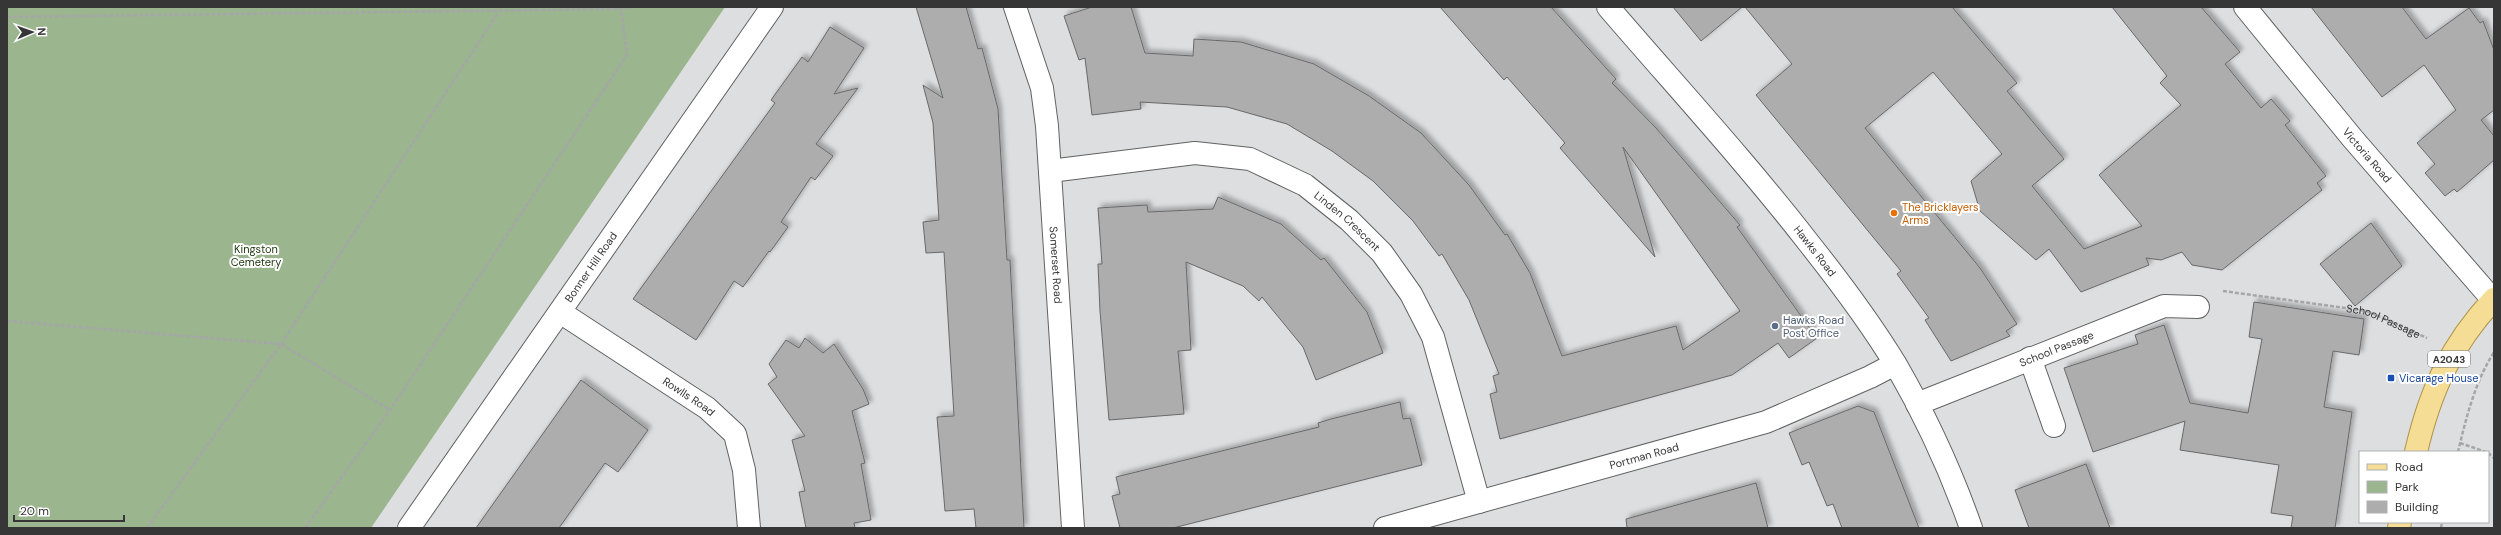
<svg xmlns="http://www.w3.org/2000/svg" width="2501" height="535" viewBox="0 0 2501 535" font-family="'DM Sans',sans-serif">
	<defs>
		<filter id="shadow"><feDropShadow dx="3.5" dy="-3.5" stdDeviation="2" flood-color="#0004"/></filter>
	</defs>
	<rect width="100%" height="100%" fill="#dddedf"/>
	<path fill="#9bb58f" d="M 7,7 L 725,7 L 371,528 L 7,528 Z"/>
	<path fill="#aeadad" stroke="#6a696a" filter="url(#shadow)" d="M 916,7 L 966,7 L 978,49 L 982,48 L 998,109 L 1007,260 L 1010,260 L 1024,528 L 976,528 L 974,509 L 945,511 L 937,417 L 954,416 L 944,252 L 926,253 L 923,222 L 939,220 L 933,123 L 923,85 L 943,98 Z
		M 1092,7 L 1131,7 L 1145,53 L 1193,56 L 1194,39 L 1241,42 L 1314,64 L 1369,96 L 1421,133 L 1469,185 L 1505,235 L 1507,234 L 1530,273 L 1562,356 L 1676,326 L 1683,350 L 1740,311 L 1623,147 L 1655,257 L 1560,148 L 1565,143 L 1507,77 L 1504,80 L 1440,7 L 1551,7 L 1616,79 L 1612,83 L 1656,128 L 1740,225 L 1737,227 L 1817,338 L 1789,358 L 1778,343 L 1732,375 L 1500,439 L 1490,394 L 1497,392 L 1493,376 L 1499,374 L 1469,300 L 1442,254 L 1439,256 L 1413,221 L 1373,181 L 1332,151 L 1287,124 L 1227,107 L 1140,102 L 1141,109 L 1092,115 L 1085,58 L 1079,60 L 1064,16 Z
		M 1673,7 L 1742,7 L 1701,41 Z
		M 1745,7 L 1952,7 L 2017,83 L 2007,91 L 2064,159 L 2032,186 L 2084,249 L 2142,226 L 2099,175 L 2181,105 L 2160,83 L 2167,76 L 2112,7 L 2201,7 L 2240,52 L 2225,64 L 2261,108 L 2271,99 L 2290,121 L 2285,125 L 2326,176 L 2317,183 L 2322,190 L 2222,270 L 2192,265 L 2182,252 L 2161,260 L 2146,258 L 2149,265 L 2081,292 L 2049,249 L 2036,260 L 1980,211 L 1971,181 L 2002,154 L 1933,72 L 1865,128 L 1980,268 L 2017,324 L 2006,331 L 2010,336 L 1951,361 L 1925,320 L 1929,318 L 1897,274 L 1901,271 L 1756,95 L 1792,64 Z
		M 2311,7 L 2402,7 L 2426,39 L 2469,8 L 2480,23 L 2483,21 L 2494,50 L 2494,110 L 2481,120 L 2494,136 L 2494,160 L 2457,192 L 2454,189 L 2445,196 L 2425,173 L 2435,164 L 2417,143 L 2456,110 L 2424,65 L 2382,97 Z
		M 830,27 L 864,48 L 834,94 L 858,88 L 816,144 L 833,156 L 815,180 L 811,177 L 781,222 L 788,227 L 770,252 L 769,251 L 743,287 L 734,281 L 696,340 L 633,299 L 775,103 L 771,100 L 802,57 L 808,62 Z
		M 1218,197 L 1281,224 L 1321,260 L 1324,258 L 1367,312 L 1383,353 L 1316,380 L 1303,347 L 1262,297 L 1259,301 L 1243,286 L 1186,262 L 1191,350 L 1178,351 L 1184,414 L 1109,420 L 1100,311 L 1098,264 L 1102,264 L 1098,208 L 1147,205 L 1148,212 L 1213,209 Z
		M 2371,223 L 2402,266 L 2355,306 L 2320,264 Z
		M 2254,302 L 2364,319 L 2359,355 L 2333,351 L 2324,407 L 2352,412 L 2335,528 L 2291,528 L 2293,516 L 2271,513 L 2279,465 L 2180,450 L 2185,421 L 2093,452 L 2064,368 L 2138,344 L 2135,335 L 2164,325 L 2190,403 L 2248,413 L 2262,339 L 2249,337 Z
		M 805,338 L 823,353 L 834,344 L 863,389 L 869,404 L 852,411 L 865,463 L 861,464 L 871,520 L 854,523 L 855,528 L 806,528 L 799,492 L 805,491 L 792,440 L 805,436 L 768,384 L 777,377 L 769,364 L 786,340 L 799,348 Z
		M 581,380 L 648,430 L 618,472 L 605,463 L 559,528 L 476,528 Z
		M 1400,402 L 1403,419 L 1410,418 L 1422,465 L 1173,528 L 1120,528 L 1112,496 L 1120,494 L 1116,477 L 1319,427 L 1318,423 L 1331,419 Z
		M 1858,406 L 1874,412 L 1919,528 L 1842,528 L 1833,504 L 1827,506 L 1809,462 L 1802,465 L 1789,433 Z
		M 2086,464 L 2110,528 L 2029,528 L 2015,490 Z
		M 1756,483 L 1768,528 L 1627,528 L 1626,519 Z"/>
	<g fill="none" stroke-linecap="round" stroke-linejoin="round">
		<g stroke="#616262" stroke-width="24">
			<g id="minor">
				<path id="s2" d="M 1015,7 L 1042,88 L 1047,126 L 1073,528"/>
				<path id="s3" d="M 1608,7 C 1675,85 1745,161 1808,242 C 1839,281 1870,322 1896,365 C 1926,417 1951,471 1971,528"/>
				<path id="s4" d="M 2245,7 L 2353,139 L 2493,300"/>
				<path id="s5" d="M 1050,171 L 1195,153 L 1250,159 L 1305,185 L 1349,220 L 1382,253 L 1411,294 L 1433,337 L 1479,502"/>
				<path id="s6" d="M 560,312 L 707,408 L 735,434 L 744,470 L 749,528"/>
				<path d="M 2030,358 L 2054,426"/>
				<path id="s7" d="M 1917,404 L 2164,306 L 2198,307"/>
				<path id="s8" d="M 409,528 L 772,7"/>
				<path id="s9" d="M 1385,528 L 1766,422 L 1870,377 L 1895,364"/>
			</g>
		</g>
		<g stroke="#ae9447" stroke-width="24">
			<path id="major" d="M 2416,452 C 2430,391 2451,345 2494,299
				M 2399,528 L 2400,522"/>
		</g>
		<g stroke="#a5a6a7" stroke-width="2.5" stroke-dasharray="4 2" stroke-linecap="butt">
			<path d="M 7,17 L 621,9 L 633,7"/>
			<path id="s1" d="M 2223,291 L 2367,311 L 2427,338"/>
			<path d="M 7,321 L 281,344 L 390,410"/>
			<path d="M 2460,443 L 2486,452"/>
			<path d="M 2458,452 C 2466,418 2475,382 2494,352"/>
			<path d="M 2488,453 L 2494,458"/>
			<path d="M 147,528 L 281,344 L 498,13"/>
			<path d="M 305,528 L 390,410 L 627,55 L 621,9"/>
			<path d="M 2441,528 L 2442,522"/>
		</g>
		<use href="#minor" stroke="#fff" stroke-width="22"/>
		<use href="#major" stroke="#f5dd96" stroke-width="22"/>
	</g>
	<circle fill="#e8710a" stroke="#fff" stroke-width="1.5" cx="1894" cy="213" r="4"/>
	<circle fill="#5c6f8a" stroke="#fff" stroke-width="1.5" cx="1775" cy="326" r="4"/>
	<rect fill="#1a4fb4" stroke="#fff" stroke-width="1.5" x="2387" y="374" width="8" height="8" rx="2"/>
	<g text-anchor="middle" stroke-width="4" stroke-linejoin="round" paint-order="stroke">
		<rect fill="#fff" stroke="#727273" stroke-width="1" x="2428" y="351" width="42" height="16" rx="3"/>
		<g font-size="10" font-weight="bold" fill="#363637">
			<text x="2449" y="363">A2043</text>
		</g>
		<g font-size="11" fill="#363637" stroke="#fff">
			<text dy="4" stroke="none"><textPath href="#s4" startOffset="192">Victoria Road</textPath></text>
			<text dy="4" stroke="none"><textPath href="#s5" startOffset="318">Linden Crescent</textPath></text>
			<text dy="4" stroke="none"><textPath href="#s3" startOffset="320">Hawks Road</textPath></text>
			<text dy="4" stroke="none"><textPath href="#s2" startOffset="263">Somerset Road</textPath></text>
			<text dy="4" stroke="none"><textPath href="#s8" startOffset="318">Bonner Hill Road</textPath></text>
			<text dy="4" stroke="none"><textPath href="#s1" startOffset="164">School Passage</textPath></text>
			<text dy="4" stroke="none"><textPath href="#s7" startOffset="150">School Passage</textPath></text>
			<text dy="4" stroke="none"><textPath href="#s6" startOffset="154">Rowlls Road</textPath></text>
			<text dy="4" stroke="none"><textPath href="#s9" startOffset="269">Portman Road</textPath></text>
		</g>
		<g font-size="11" fill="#c56008" stroke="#fff" text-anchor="start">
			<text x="1902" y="211">The Bricklayers<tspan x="1902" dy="13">Arms</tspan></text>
		</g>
		<g font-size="11" fill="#1b350b" stroke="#fff">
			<text x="256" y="253">Kingston<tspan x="256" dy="13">Cemetery</tspan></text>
		</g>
		<g font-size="11" fill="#4e5e75" stroke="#fff" text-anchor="start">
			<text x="1783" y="324">Hawks Road<tspan x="1783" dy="13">Post Office</tspan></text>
		</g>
		<g font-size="11" fill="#164399" stroke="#fff" text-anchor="start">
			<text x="2399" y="382">Vicarage House</text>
		</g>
	</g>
	<rect width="2501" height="535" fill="none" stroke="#363637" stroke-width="16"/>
	<rect x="2359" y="451" width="130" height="72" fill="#ffffff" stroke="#afafaf"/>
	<rect x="2367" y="464" width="20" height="6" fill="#f5dd96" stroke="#afafaf"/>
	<text x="2395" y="471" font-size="12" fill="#363637">Road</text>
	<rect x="2367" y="481" width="20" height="12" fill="#9bb58f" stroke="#afafaf"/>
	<text x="2395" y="491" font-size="12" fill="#363637">Park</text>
	<rect x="2367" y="501" width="20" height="12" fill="#aeadad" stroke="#afafaf"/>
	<text x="2395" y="511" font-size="12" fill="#363637">Building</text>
	<g transform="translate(32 32) rotate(88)" stroke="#ffffff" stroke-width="3" paint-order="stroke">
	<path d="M0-3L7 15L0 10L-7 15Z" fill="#363637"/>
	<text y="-6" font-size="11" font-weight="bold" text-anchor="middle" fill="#363637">N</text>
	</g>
	<path d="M14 515v6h110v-6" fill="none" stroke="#363637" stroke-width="2"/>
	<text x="20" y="515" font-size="12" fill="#363637" stroke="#ffffff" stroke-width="3" paint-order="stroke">20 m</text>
</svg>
